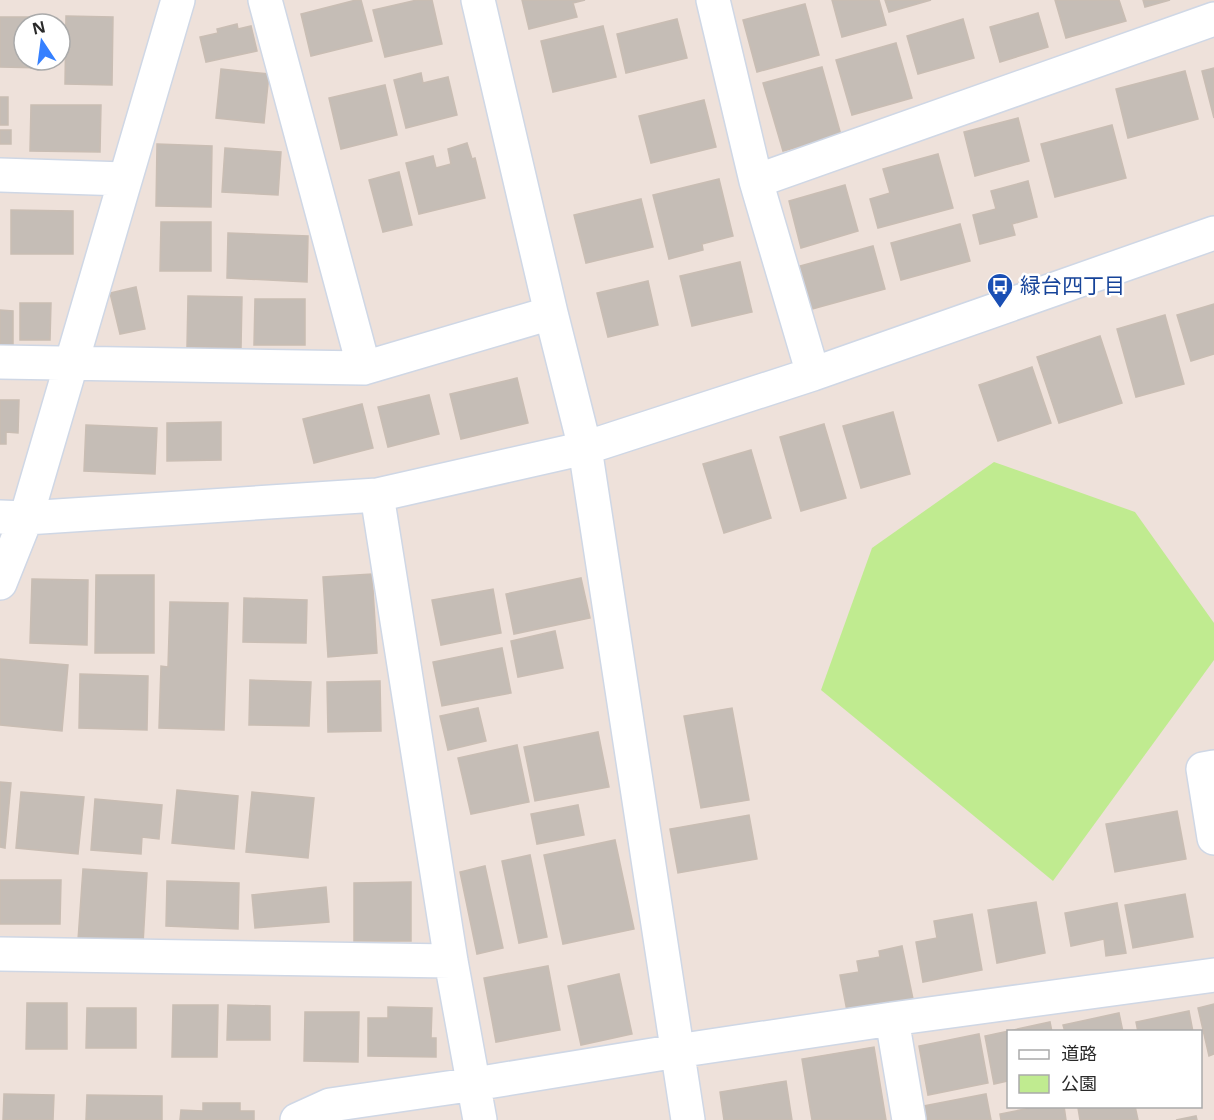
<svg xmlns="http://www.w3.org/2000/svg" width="1214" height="1120" viewBox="0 0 1214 1120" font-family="'Noto Sans','Noto Sans JP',sans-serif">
	<rect width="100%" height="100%" fill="#eee1da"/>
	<path fill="#c0eb90" d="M 994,462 L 1135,512 L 1214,623 L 1214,660 L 1053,881 L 821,690 L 872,548 Z"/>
	<path fill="#c5bdb6" stroke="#c9bdb3" stroke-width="1.5" d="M 356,0 L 361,0 L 372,41 L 311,56 L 301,14 Z
		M 417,0 L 432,0 L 442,44 L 385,57 L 373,10 Z
		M 522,0 L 585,0 L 573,3 L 577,17 L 529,29 Z
		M 832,0 L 879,0 L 886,25 L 842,37 Z
		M 885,0 L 931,0 L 889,12 Z
		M 1055,0 L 1119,0 L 1126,21 L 1066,38 Z
		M 1143,0 L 1170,0 L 1145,7 Z
		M 805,4 L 819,55 L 757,72 L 743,20 Z
		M 1038,13 L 1048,47 L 1000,62 L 990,27 Z
		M 66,16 L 113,17 L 112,85 L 65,84 Z
		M 0,17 L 44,17 L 44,24 L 24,24 L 24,60 L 44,60 L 44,68 L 0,67 Z
		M 677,19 L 687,58 L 626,73 L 617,34 Z
		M 963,19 L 974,58 L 918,74 L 907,36 Z
		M 237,24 L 238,29 L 251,26 L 257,51 L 206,62 L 200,37 L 218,33 L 217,29 Z
		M 603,26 L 616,77 L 553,92 L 541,41 Z
		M 896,43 L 912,98 L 852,115 L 836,60 Z
		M 822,67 L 841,135 L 783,151 L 763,83 Z
		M 1214,68 L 1214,118 L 1202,71 Z
		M 221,69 L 269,74 L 264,123 L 216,118 Z
		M 1185,71 L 1198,119 L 1128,138 L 1116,89 Z
		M 421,73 L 423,83 L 448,77 L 457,115 L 406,128 L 394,80 Z
		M 385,85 L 397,135 L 341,149 L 329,98 Z
		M 0,97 L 8,97 L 8,125 L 0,125 Z
		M 704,100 L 716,147 L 651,163 L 639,116 Z
		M 31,105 L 101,105 L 100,152 L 30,151 Z
		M 1018,118 L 1029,161 L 975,176 L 964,132 Z
		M 1112,125 L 1126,178 L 1055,197 L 1041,144 Z
		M 0,130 L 11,130 L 11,144 L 0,144 Z
		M 467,143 L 472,159 L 475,158 L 485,198 L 419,214 L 406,163 L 433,156 L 436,168 L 451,164 L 448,149 Z
		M 157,144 L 212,146 L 211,207 L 156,206 Z
		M 225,148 L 281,152 L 278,195 L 222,192 Z
		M 938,154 L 953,208 L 878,228 L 870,199 L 890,193 L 883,169 Z
		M 399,172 L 412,225 L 383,232 L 369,180 Z
		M 719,179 L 733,236 L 702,244 L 703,250 L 669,259 L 653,195 Z
		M 1028,181 L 1037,217 L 1012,224 L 1015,235 L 980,244 L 973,215 L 996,209 L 991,191 Z
		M 845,185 L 858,231 L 801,248 L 789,201 Z
		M 641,199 L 653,247 L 586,263 L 574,215 Z
		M 11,210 L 73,211 L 73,254 L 11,254 Z
		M 161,222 L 211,222 L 211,271 L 160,271 Z
		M 960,224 L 970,261 L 901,280 L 891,243 Z
		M 228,233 L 308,236 L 307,282 L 227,278 Z
		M 873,246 L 885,289 L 812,309 L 800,266 Z
		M 740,262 L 752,312 L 692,326 L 680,276 Z
		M 648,281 L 658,325 L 608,337 L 597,293 Z
		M 136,287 L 145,329 L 120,334 L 110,293 Z
		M 188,296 L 242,297 L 241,348 L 187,347 Z
		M 255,299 L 305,299 L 305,345 L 254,345 Z
		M 20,303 L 51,303 L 50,340 L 20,340 Z
		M 1214,304 L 1214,354 L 1191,361 L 1177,315 Z
		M 0,310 L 13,311 L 13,349 L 0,349 Z
		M 1165,315 L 1184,384 L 1136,397 L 1117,329 Z
		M 1100,336 L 1122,403 L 1059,423 L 1037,357 Z
		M 1032,367 L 1051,423 L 998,441 L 979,385 Z
		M 517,378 L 528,423 L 461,439 L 450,394 Z
		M 429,395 L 439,434 L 388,447 L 378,407 Z
		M 0,400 L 19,400 L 18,433 L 6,432 L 6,444 L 0,444 Z
		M 362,404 L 373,448 L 314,463 L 303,419 Z
		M 893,412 L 910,474 L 861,488 L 843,426 Z
		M 221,422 L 221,460 L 167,461 L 167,423 Z
		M 824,424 L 846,498 L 801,511 L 780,437 Z
		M 86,425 L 157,428 L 155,474 L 84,471 Z
		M 751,450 L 771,518 L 724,533 L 703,464 Z
		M 372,574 L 377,653 L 328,657 L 323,577 Z
		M 96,575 L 154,575 L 154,653 L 95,653 Z
		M 581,578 L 590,618 L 514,634 L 506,594 Z
		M 32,579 L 88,580 L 87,645 L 30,643 Z
		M 493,589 L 501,633 L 441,645 L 432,600 Z
		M 244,598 L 307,600 L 306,643 L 243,642 Z
		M 170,602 L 228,603 L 224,730 L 159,728 L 161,666 L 168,667 Z
		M 555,631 L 563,668 L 518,677 L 511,641 Z
		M 502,648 L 511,693 L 442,706 L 433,662 Z
		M 0,659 L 68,665 L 62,731 L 0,725 Z
		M 80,674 L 148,676 L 147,730 L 79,728 Z
		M 250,680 L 311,682 L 309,726 L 249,725 Z
		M 380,681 L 381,731 L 328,732 L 327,682 Z
		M 478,708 L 486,741 L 448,750 L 440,716 Z
		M 732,708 L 749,800 L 701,808 L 684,716 Z
		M 598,732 L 609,787 L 535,801 L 524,747 Z
		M 517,745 L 529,802 L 471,814 L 458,758 Z
		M 0,782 L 11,783 L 5,848 L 0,847 Z
		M 177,790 L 238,796 L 234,849 L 172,843 Z
		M 21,792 L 84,797 L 78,854 L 16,848 Z
		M 252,792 L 314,798 L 308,858 L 246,852 Z
		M 95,799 L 162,805 L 159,839 L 142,837 L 141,854 L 91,850 Z
		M 578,805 L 584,835 L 537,844 L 531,814 Z
		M 1177,811 L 1186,859 L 1115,872 L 1106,824 Z
		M 749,815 L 757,859 L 678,873 L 670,829 Z
		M 615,840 L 634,929 L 563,944 L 544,855 Z
		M 530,855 L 547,937 L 519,943 L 502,861 Z
		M 485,866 L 503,948 L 477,954 L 460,872 Z
		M 83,869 L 147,873 L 143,944 L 78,940 Z
		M 0,880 L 61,880 L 60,924 L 0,924 Z
		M 167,881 L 239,883 L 238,929 L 166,926 Z
		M 411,882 L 411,941 L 354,941 L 354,883 Z
		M 326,887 L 329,922 L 255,928 L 252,895 Z
		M 1185,894 L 1193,937 L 1133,948 L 1125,905 Z
		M 1036,902 L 1045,953 L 997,963 L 988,910 Z
		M 1117,903 L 1126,953 L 1106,956 L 1104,939 L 1071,946 L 1065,913 Z
		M 972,914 L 982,970 L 923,982 L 916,942 L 937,938 L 934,921 Z
		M 902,946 L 913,999 L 847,1011 L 840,975 L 859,972 L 857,961 L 880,957 L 879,951 Z
		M 548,966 L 560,1030 L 496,1042 L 484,978 Z
		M 619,974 L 632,1034 L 581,1045 L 568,986 Z
		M 27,1003 L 67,1003 L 67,1049 L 26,1049 Z
		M 1214,1004 L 1214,1054 L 1209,1056 L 1198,1008 Z
		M 173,1005 L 218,1005 L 217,1057 L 172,1057 Z
		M 228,1005 L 270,1006 L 270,1040 L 227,1040 Z
		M 388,1007 L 432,1008 L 431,1038 L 436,1038 L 436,1057 L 368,1056 L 368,1018 L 388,1018 Z
		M 87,1008 L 136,1008 L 136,1048 L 86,1048 Z
		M 1189,1011 L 1193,1032 L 1138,1032 L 1136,1022 Z
		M 305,1012 L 359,1012 L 358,1062 L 304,1061 Z
		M 1119,1013 L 1123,1032 L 1065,1032 L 1063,1025 Z
		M 1050,1022 L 1052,1032 L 1008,1032 L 1008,1081 L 994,1084 L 985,1036 Z
		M 979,1034 L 988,1083 L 928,1095 L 919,1046 Z
		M 874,1047 L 886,1120 L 812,1120 L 802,1059 Z
		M 786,1081 L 792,1120 L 724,1120 L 720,1092 Z
		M 4,1094 L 54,1095 L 53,1120 L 3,1120 Z
		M 986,1094 L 991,1120 L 926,1120 L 923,1106 Z
		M 87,1095 L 162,1096 L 162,1120 L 86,1120 Z
		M 203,1103 L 240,1103 L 240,1111 L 254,1111 L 254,1120 L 180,1120 L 181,1110 L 203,1111 Z
		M 1040,1106 L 1064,1106 L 1066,1120 L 1001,1120 L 1000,1114 Z
		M 1083,1106 L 1135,1106 L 1138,1120 L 1080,1120 L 1078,1108 Z
		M 1196,1116 L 1197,1120 L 1176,1120 Z"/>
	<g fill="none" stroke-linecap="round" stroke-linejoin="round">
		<g stroke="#cfd7e5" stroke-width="36">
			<path id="minor" d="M 265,0 L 364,368
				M 478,0 L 551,313 L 585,448 L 688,1120
				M 713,0 L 756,181 L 813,374
				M 0,175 L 125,179
				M 756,181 L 1214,19
				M 0,362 L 364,368 L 551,313
				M 377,495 L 451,961 L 480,1120
				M 0,517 L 26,518 L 377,495 L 585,448 L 813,374 L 1214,233
				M 0,583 L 26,518 L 178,0
				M 1214,767 L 1203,769 L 1214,838
				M 0,954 L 451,961
				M 892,1019 L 909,1120
				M 297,1120 L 330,1105 L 475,1084 L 677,1051 L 892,1019 L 1214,975"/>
		</g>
		<use href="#minor" stroke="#fff" stroke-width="33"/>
	</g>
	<defs>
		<g id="bus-pin" transform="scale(1.35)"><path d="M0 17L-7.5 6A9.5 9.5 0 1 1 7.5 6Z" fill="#1a4fb4" stroke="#fff"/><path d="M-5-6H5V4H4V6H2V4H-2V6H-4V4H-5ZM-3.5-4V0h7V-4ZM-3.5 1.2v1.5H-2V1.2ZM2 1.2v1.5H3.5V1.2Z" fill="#fff"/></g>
	</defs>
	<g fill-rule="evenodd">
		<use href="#bus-pin" x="1000" y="286"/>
	</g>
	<g text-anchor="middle" stroke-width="5" stroke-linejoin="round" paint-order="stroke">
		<g font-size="21" fill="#164399" stroke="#fff" text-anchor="start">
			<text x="1020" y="293">緑台四丁目</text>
		</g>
	</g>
	<rect x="1007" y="1030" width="195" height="78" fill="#ffffff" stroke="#aaaaaa" stroke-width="1.5"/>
	<rect x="1019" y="1050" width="30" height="9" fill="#ffffff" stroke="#aaaaaa" stroke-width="1.5"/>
	<text x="1061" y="1060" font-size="18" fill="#2a2a2a">道路</text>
	<rect x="1019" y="1075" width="30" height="18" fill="#c0eb90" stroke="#aaaaaa" stroke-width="1.5"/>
	<text x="1061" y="1090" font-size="18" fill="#2a2a2a">公園</text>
	<g transform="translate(42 42) rotate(347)"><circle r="28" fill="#ffffff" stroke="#aaaaaa" stroke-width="1.5"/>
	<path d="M0-4.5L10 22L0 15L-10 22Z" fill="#3580ff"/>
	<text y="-9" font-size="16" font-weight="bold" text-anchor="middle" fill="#2a2a2a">N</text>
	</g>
</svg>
